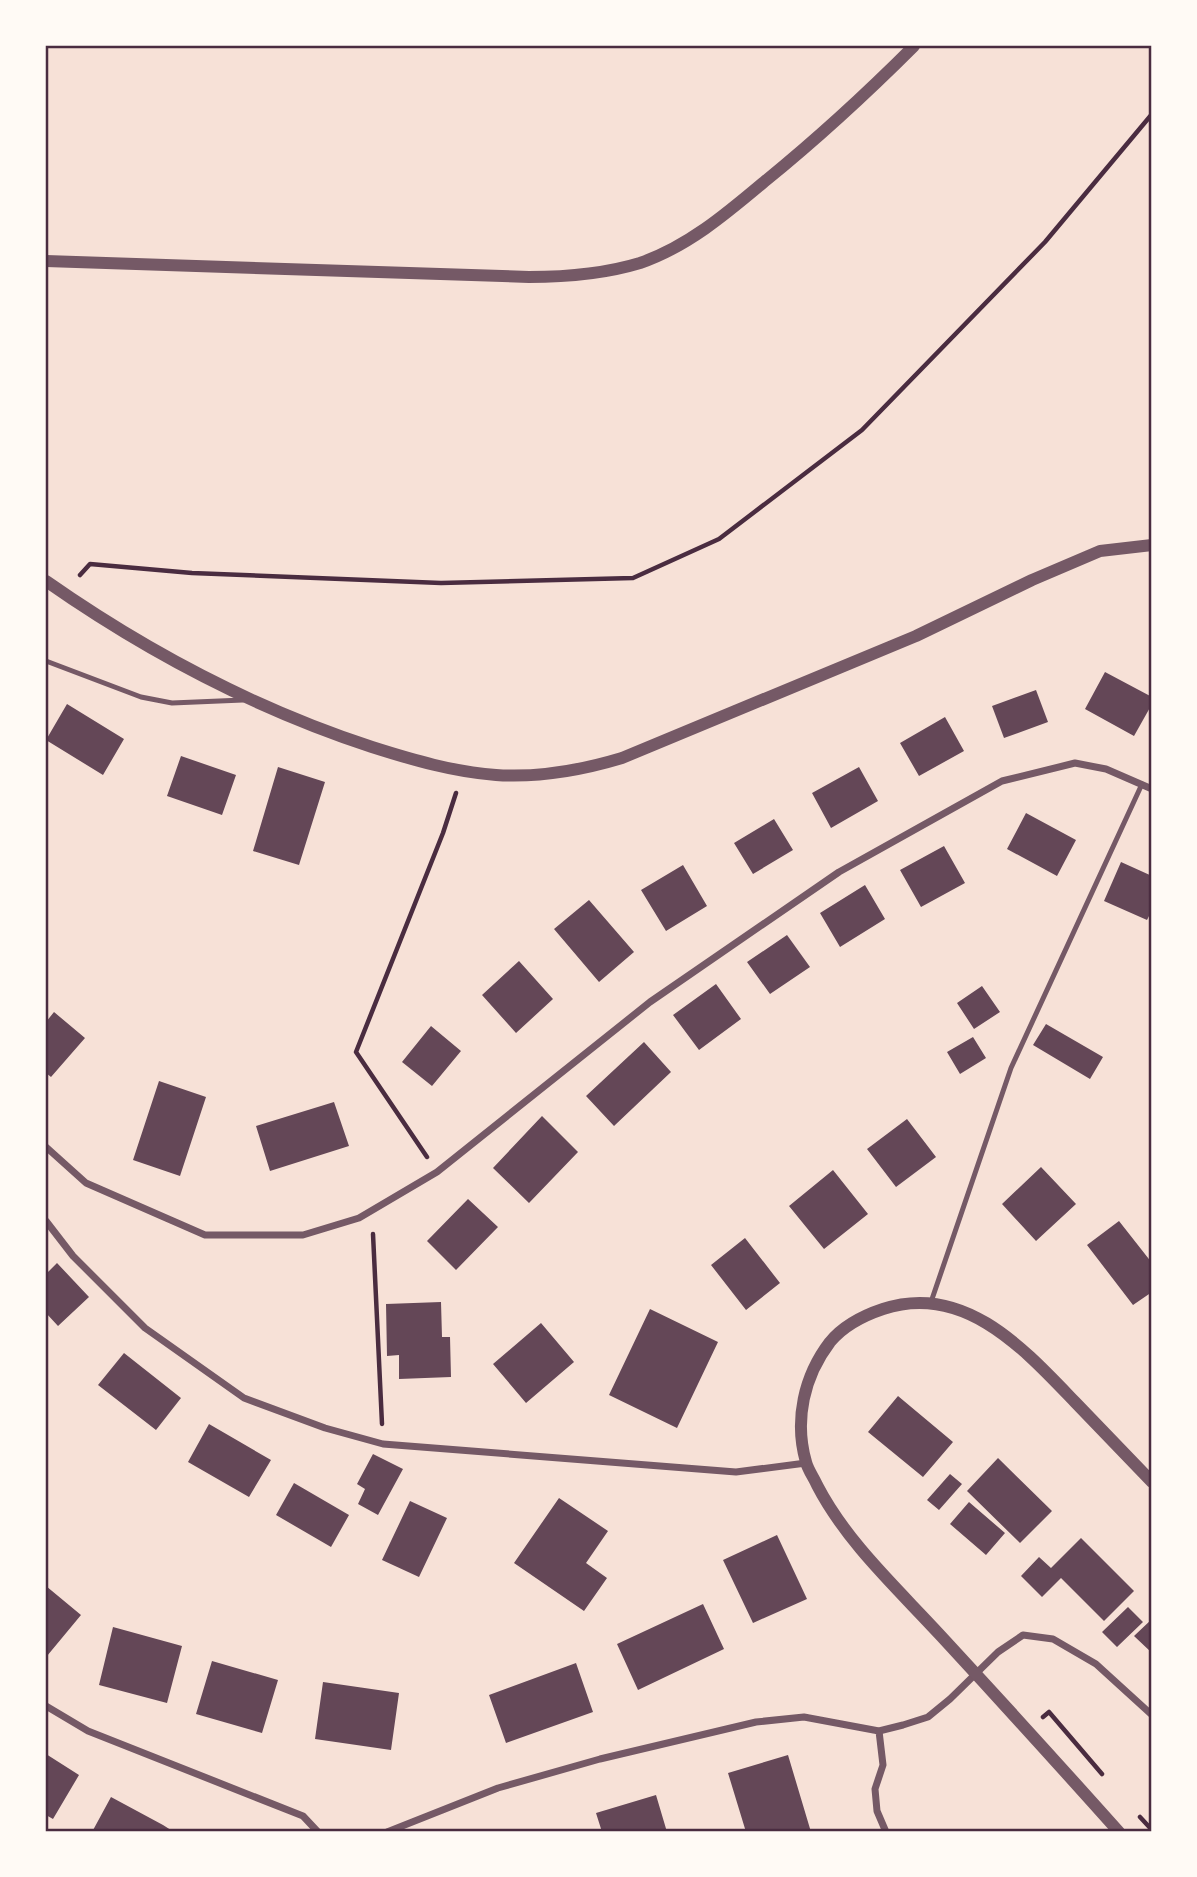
<svg xmlns="http://www.w3.org/2000/svg" width="1197" height="1877" viewBox="0 0 1197 1877" font-family="Montserrat,sans-serif">
	<rect width="100%" height="100%" fill="#f7e1d7"/>
	<path fill="#644757" d="M 1105,672 L 1152,697 L 1152,704 L 1134,736 L 1085,709 Z
		M 1036,690 L 1048,722 L 1004,738 L 992,706 Z
		M 67,704 L 124,739 L 103,775 L 46,740 Z
		M 945,717 L 964,751 L 919,776 L 900,743 Z
		M 181,756 L 236,775 L 222,815 L 167,796 Z
		M 278,767 L 325,782 L 299,865 L 253,851 Z
		M 859,767 L 878,801 L 831,828 L 812,793 Z
		M 1026,813 L 1076,840 L 1057,876 L 1007,849 Z
		M 774,819 L 793,850 L 753,874 L 734,843 Z
		M 944,846 L 965,883 L 921,907 L 900,870 Z
		M 1121,862 L 1152,876 L 1152,910 L 1147,920 L 1104,901 Z
		M 683,865 L 707,906 L 666,931 L 641,890 Z
		M 865,885 L 885,919 L 840,947 L 820,913 Z
		M 589,900 L 634,952 L 599,982 L 554,929 Z
		M 787,935 L 810,967 L 770,994 L 747,962 Z
		M 519,961 L 553,999 L 516,1033 L 482,995 Z
		M 716,984 L 741,1019 L 699,1050 L 673,1015 Z
		M 982,986 L 1000,1012 L 974,1029 L 957,1003 Z
		M 54,1012 L 85,1038 L 51,1077 L 46,1073 L 46,1022 Z
		M 1046,1024 L 1103,1057 L 1090,1079 L 1033,1045 Z
		M 431,1026 L 461,1051 L 432,1086 L 402,1062 Z
		M 973,1037 L 986,1058 L 960,1074 L 947,1052 Z
		M 644,1042 L 671,1072 L 614,1126 L 586,1096 Z
		M 159,1081 L 206,1097 L 180,1176 L 133,1160 Z
		M 334,1102 L 349,1146 L 270,1171 L 256,1126 Z
		M 542,1116 L 578,1152 L 529,1203 L 493,1168 Z
		M 907,1119 L 936,1157 L 896,1187 L 867,1149 Z
		M 1041,1167 L 1076,1204 L 1036,1241 L 1002,1204 Z
		M 833,1170 L 868,1214 L 824,1249 L 789,1206 Z
		M 468,1199 L 498,1227 L 456,1270 L 427,1241 Z
		M 1119,1221 L 1152,1263 L 1152,1292 L 1133,1305 L 1087,1245 Z
		M 745,1238 L 780,1283 L 746,1310 L 711,1265 Z
		M 57,1263 L 89,1297 L 58,1326 L 46,1313 L 46,1274 Z
		M 441,1302 L 442,1337 L 450,1337 L 451,1377 L 399,1379 L 399,1355 L 387,1356 L 386,1304 Z
		M 650,1309 L 718,1342 L 677,1428 L 609,1395 Z
		M 541,1323 L 574,1362 L 526,1403 L 493,1364 Z
		M 124,1353 L 181,1398 L 156,1430 L 98,1385 Z
		M 898,1396 L 953,1442 L 923,1477 L 868,1432 Z
		M 209,1424 L 271,1460 L 249,1497 L 188,1462 Z
		M 373,1454 L 403,1469 L 378,1515 L 358,1504 L 365,1489 L 357,1484 Z
		M 998,1458 L 1052,1511 L 1020,1543 L 967,1491 Z
		M 950,1474 L 962,1484 L 939,1510 L 927,1500 Z
		M 294,1483 L 349,1515 L 331,1547 L 276,1515 Z
		M 559,1498 L 608,1531 L 586,1563 L 607,1578 L 584,1611 L 514,1563 Z
		M 410,1501 L 447,1518 L 419,1577 L 382,1560 Z
		M 969,1502 L 1005,1533 L 986,1555 L 950,1524 Z
		M 777,1535 L 807,1599 L 753,1623 L 723,1560 Z
		M 1081,1538 L 1134,1591 L 1104,1621 L 1061,1578 L 1042,1597 L 1021,1576 L 1039,1557 L 1051,1568 Z
		M 46,1586 L 81,1615 L 47,1656 L 46,1655 Z
		M 703,1604 L 724,1649 L 638,1690 L 617,1644 Z
		M 1128,1607 L 1143,1622 L 1117,1647 L 1102,1632 Z
		M 1152,1619 L 1152,1653 L 1134,1636 Z
		M 113,1627 L 182,1646 L 167,1703 L 99,1685 Z
		M 212,1661 L 278,1680 L 262,1733 L 196,1714 Z
		M 576,1663 L 593,1712 L 506,1743 L 489,1695 Z
		M 323,1682 L 399,1693 L 391,1750 L 315,1739 Z
		M 46,1754 L 79,1775 L 53,1819 L 46,1815 Z
		M 788,1755 L 811,1832 L 746,1832 L 728,1773 Z
		M 656,1795 L 667,1832 L 602,1832 L 596,1813 Z
		M 111,1797 L 163,1825 L 174,1832 L 92,1832 Z"/>
	<g fill="none" stroke-linecap="round" stroke-linejoin="round">
		<path stroke="#4a2c40" stroke-width="4.5" d="M 80,575 L 90,564 L 192,573 L 441,583 L 633,578 L 719,539 L 862,430 L 1045,242 L 1152,114
			M 427,1157 L 356,1052 L 443,833 L 456,793
			M 373,1234 L 382,1424
			M 1043,1717 L 1049,1712 L 1102,1774
			M 1140,1817 L 1152,1830"/>
		<path stroke="#755966" stroke-width="5" d="M 46,661 L 141,697 L 172,703 L 243,700
			M 931,1302 L 1011,1068 L 1142,784"/>
		<path stroke="#755966" stroke-width="7" d="M 46,1147 L 86,1183 L 205,1235 L 303,1235 L 359,1218 L 437,1172 L 650,1002 L 839,872 L 1002,781 L 1075,763 L 1106,769 L 1152,789
			M 46,1221 L 73,1256 L 145,1328 L 244,1398 L 325,1428 L 383,1444 L 736,1472 L 806,1463
			M 46,1706 L 88,1731 L 303,1816 L 318,1832
			M 879,1731 L 883,1765 L 875,1789 L 877,1811 L 886,1832
			M 387,1832 L 498,1788 L 600,1759 L 756,1722 L 804,1717 L 879,1731 L 903,1725 L 928,1717 L 950,1699 L 998,1652 L 1023,1635 L 1053,1639 L 1096,1664 L 1152,1715"/>
		<path stroke="#755966" stroke-width="12" d="M 46,261 L 529,277 C 566,277 604,274 640,263 C 687,247 726,214 764,182 C 817,139 866,94 914,46
			M 46,581 C 146,651 256,709 372,747 C 413,760 454,772 496,775 C 539,778 582,770 622,758 L 916,636 L 1032,580 L 1100,551 L 1152,545
			M 1119,1832 C 1060,1766 1001,1701 941,1636 C 898,1589 847,1543 817,1485 C 814,1478 808,1470 806,1462 C 794,1420 804,1376 830,1342 C 844,1325 862,1316 883,1309 C 964,1282 1024,1349 1075,1402 C 1100,1428 1126,1455 1152,1482"/>
	</g>
	<rect width="1197" height="1877" fill="none" stroke="#fffaf5" stroke-width="94"/>
	<rect x="47" y="47" width="1103" height="1783" fill="none" stroke="#4a2c40" stroke-width="2.5"/>
</svg>
